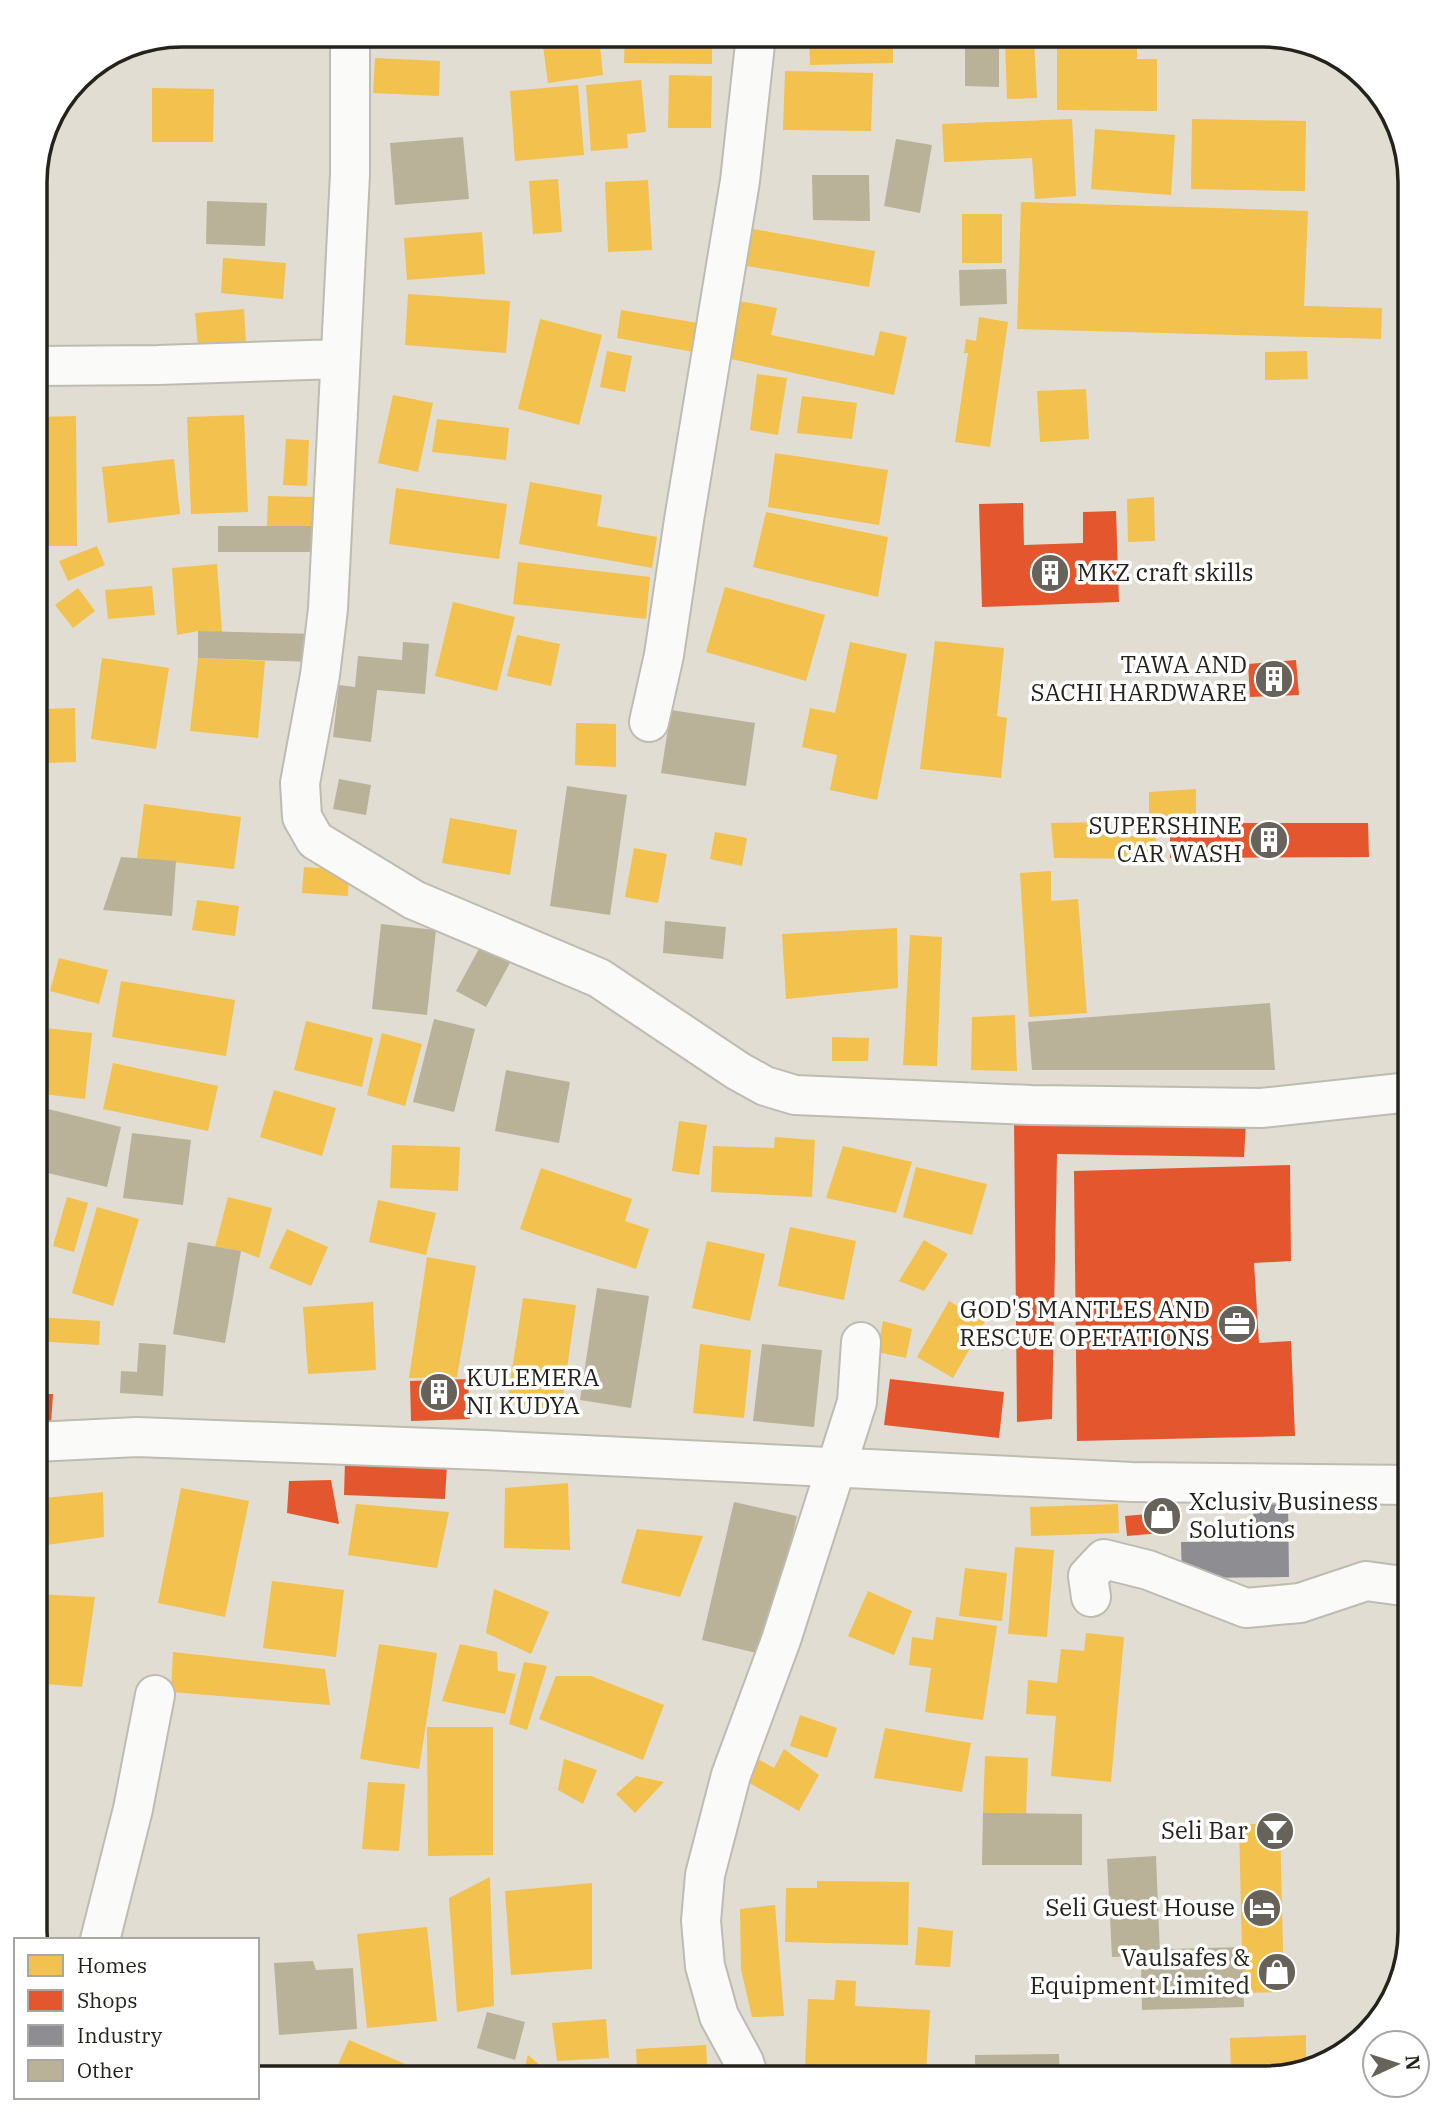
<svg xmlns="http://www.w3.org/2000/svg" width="1445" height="2113" viewBox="0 0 1445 2113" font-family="'IBM Plex Serif',serif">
	<rect width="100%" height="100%" fill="#e1ddd2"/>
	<path fill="#f2c14e" d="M 182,35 L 217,35 L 215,48 L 168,42 L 169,38 Z
		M 625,35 L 712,35 L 712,64 L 624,63 Z
		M 809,35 L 893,35 L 893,63 L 810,65 Z
		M 599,38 L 603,75 L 548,83 L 543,46 Z
		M 1034,39 L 1037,98 L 1007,99 L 1005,40 Z
		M 1057,47 L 1137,48 L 1137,59 L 1157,59 L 1157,111 L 1057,110 Z
		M 375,58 L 440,61 L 439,96 L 373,93 Z
		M 785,71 L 873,73 L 871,131 L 783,130 Z
		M 669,75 L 712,76 L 711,128 L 668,128 Z
		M 641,80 L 646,132 L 627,134 L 628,148 L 591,151 L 586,85 Z
		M 578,85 L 584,155 L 515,161 L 510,91 Z
		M 152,88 L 214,89 L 213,142 L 152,142 Z
		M 1072,119 L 1076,196 L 1035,199 L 1032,158 L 944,162 L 942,124 Z
		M 1192,119 L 1306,121 L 1305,191 L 1191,189 Z
		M 1095,129 L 1175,135 L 1171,195 L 1091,189 Z
		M 558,179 L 562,232 L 533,234 L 529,181 Z
		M 648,180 L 652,250 L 608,252 L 605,182 Z
		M 35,195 L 38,195 L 40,233 L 35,233 Z
		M 1021,202 L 1308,211 L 1304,306 L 1382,308 L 1381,339 L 1017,329 Z
		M 962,214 L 1002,214 L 1002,263 L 962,263 Z
		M 753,229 L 875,251 L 869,287 L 747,266 Z
		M 482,232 L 485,274 L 407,280 L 404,238 Z
		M 223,258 L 286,263 L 283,299 L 221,293 Z
		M 408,294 L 510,301 L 506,353 L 405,345 Z
		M 739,301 L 777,308 L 771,335 L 874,356 L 880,331 L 907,337 L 894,395 L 726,358 Z
		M 244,309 L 246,344 L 198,348 L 195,313 Z
		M 621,310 L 704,324 L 699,353 L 617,338 Z
		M 979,317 L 1008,322 L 990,447 L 955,442 L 968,353 L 964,353 L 966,339 L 976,341 Z
		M 540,319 L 602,335 L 579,425 L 518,409 Z
		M 607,351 L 632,356 L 625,392 L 600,387 Z
		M 1307,351 L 1308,379 L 1265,380 L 1265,352 Z
		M 757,374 L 787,378 L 778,435 L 750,430 Z
		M 1086,389 L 1089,439 L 1040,442 L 1037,391 Z
		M 393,395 L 433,403 L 418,472 L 378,463 Z
		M 802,396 L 857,403 L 852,439 L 797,433 Z
		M 244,415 L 248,512 L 191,514 L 187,417 Z
		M 76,416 L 77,546 L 35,546 L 35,417 Z
		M 437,419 L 509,428 L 506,460 L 432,452 Z
		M 286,439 L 309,440 L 307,486 L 283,485 Z
		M 775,453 L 888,470 L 879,525 L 768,507 Z
		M 174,459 L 180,514 L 108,523 L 102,467 Z
		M 530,482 L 602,495 L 597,526 L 657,537 L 652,568 L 519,544 Z
		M 396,488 L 507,504 L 499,559 L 389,544 Z
		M 268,496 L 313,497 L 312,526 L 267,526 Z
		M 1154,497 L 1155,541 L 1128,542 L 1127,499 Z
		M 766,512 L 888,537 L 878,597 L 753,567 Z
		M 97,546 L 105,565 L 68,581 L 59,561 Z
		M 518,562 L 650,577 L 646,619 L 513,604 Z
		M 217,564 L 222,632 L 198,631 L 177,635 L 172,568 Z
		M 152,586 L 155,615 L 108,619 L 105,590 Z
		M 725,587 L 825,615 L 806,681 L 706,652 Z
		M 78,588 L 95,611 L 73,628 L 55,605 Z
		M 453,602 L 515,617 L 497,691 L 435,676 Z
		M 517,635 L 560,644 L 551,686 L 507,676 Z
		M 935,641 L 1004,648 L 997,716 L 1007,718 L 1001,778 L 920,769 Z
		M 850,642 L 907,654 L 877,800 L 830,790 L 837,755 L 802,747 L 810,708 L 835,713 Z
		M 102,658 L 169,668 L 156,749 L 91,739 Z
		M 198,658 L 265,661 L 258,738 L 190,731 Z
		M 75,708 L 76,762 L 45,763 L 43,709 Z
		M 576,723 L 616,724 L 616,767 L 575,765 Z
		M 1196,789 L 1196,815 L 1149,819 L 1149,792 Z
		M 144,804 L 241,817 L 234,869 L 137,858 Z
		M 450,818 L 517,830 L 510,875 L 442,863 Z
		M 1106,822 L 1107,836 L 1156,836 L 1157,859 L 1054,858 L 1051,823 Z
		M 715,832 L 747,838 L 742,866 L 710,859 Z
		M 634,848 L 667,854 L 658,903 L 625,897 Z
		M 304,867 L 349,870 L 348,896 L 302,893 Z
		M 1051,871 L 1051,901 L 1078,899 L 1087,1013 L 1029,1017 L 1020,873 Z
		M 197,900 L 239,906 L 235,936 L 192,930 Z
		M 897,928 L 898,988 L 786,999 L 782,934 Z
		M 910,935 L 942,937 L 937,1066 L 903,1065 Z
		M 59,958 L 108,970 L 99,1004 L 50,991 Z
		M 35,976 L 44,977 L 42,1007 L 35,1006 Z
		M 121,981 L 235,1000 L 226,1056 L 112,1037 Z
		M 1015,1015 L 1017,1071 L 971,1070 L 972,1017 Z
		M 306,1021 L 373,1038 L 362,1087 L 294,1070 Z
		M 35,1027 L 92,1033 L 85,1099 L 35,1093 Z
		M 382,1033 L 422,1044 L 405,1106 L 367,1095 Z
		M 832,1037 L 869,1038 L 868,1061 L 832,1061 Z
		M 113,1063 L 218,1086 L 208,1131 L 103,1109 Z
		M 274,1090 L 336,1108 L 322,1156 L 260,1137 Z
		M 679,1121 L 707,1125 L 699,1175 L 672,1171 Z
		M 775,1137 L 815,1140 L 812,1197 L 711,1192 L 713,1146 L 774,1148 Z
		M 392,1145 L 460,1147 L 458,1191 L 390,1188 Z
		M 843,1146 L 912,1162 L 896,1213 L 826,1198 Z
		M 916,1167 L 987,1184 L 972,1235 L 903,1217 Z
		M 541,1168 L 632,1199 L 625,1221 L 649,1229 L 636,1269 L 520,1229 Z
		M 67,1197 L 88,1203 L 74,1252 L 53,1246 Z
		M 228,1197 L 272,1208 L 259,1258 L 241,1251 L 215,1247 Z
		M 378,1200 L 436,1213 L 426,1255 L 369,1242 Z
		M 97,1207 L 139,1219 L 113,1306 L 72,1293 Z
		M 790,1227 L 856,1241 L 844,1300 L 778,1286 Z
		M 287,1229 L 328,1247 L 311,1286 L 269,1268 Z
		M 924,1240 L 948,1254 L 924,1291 L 899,1281 Z
		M 707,1241 L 765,1254 L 750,1321 L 692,1308 Z
		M 427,1257 L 476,1266 L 457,1377 L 409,1378 Z
		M 523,1298 L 576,1305 L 561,1411 L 507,1402 Z
		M 949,1301 L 985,1322 L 953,1378 L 917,1357 Z
		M 373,1302 L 376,1370 L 308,1374 L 303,1307 Z
		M 35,1317 L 100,1321 L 99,1345 L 35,1341 Z
		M 883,1321 L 912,1329 L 906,1358 L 877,1352 Z
		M 700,1344 L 751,1350 L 744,1418 L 693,1413 Z
		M 568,1483 L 570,1550 L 504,1548 L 505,1488 Z
		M 181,1488 L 249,1501 L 225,1617 L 158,1603 Z
		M 103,1492 L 104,1537 L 39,1546 L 35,1499 Z
		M 356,1504 L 449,1512 L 437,1568 L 348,1555 Z
		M 1118,1504 L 1119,1533 L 1031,1536 L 1030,1507 Z
		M 637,1529 L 703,1536 L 680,1597 L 621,1583 Z
		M 1015,1547 L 1054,1550 L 1047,1637 L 1008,1634 Z
		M 965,1568 L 1007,1573 L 1002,1621 L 959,1616 Z
		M 272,1581 L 344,1590 L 336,1657 L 263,1648 Z
		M 494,1589 L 549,1612 L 531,1654 L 486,1633 Z
		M 868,1591 L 912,1611 L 894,1655 L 848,1636 Z
		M 35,1594 L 95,1597 L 82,1687 L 35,1683 Z
		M 936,1617 L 997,1626 L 983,1720 L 925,1712 L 931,1668 L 909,1665 L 912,1637 L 933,1640 Z
		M 1086,1633 L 1124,1637 L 1111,1782 L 1051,1776 L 1056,1716 L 1026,1714 L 1028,1680 L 1057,1683 L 1061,1649 L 1084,1651 Z
		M 379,1644 L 437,1653 L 419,1769 L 360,1759 Z
		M 460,1644 L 497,1652 L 498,1671 L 516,1674 L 505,1714 L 442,1701 Z
		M 173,1652 L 325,1669 L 330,1705 L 171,1692 Z
		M 524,1662 L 547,1666 L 527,1730 L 509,1724 Z
		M 556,1676 L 591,1676 L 664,1705 L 643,1760 L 539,1719 Z
		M 800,1715 L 837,1728 L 827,1758 L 790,1746 Z
		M 427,1727 L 493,1727 L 493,1855 L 428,1856 Z
		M 885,1728 L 971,1743 L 962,1792 L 874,1778 Z
		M 784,1749 L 819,1775 L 799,1811 L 746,1781 L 758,1759 L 774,1768 Z
		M 985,1756 L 1028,1758 L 1026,1815 L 983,1813 Z
		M 564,1759 L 597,1770 L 583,1804 L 558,1790 Z
		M 636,1776 L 664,1782 L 635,1813 L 616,1794 Z
		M 368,1782 L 405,1784 L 399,1851 L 362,1849 Z
		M 1239,1824 L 1280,1824 L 1284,1992 L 1243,1993 Z
		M 490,1877 L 494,2006 L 457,2012 L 449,1898 Z
		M 817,1881 L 909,1882 L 908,1945 L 785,1942 L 786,1888 L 817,1888 Z
		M 592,1883 L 592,1969 L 511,1975 L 505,1891 Z
		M 775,1905 L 784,2016 L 752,2017 L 741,1969 L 740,1909 Z
		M 427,1927 L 437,2021 L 367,2028 L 357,1934 Z
		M 918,1927 L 953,1931 L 950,1967 L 915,1965 Z
		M 836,1980 L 856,1981 L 855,2006 L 930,2010 L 926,2073 L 805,2067 L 808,1999 L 834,2000 Z
		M 606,2019 L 609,2058 L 557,2061 L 552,2023 Z
		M 1306,2035 L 1306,2066 L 1263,2078 L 1231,2078 L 1230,2038 Z
		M 349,2040 L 405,2064 L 398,2078 L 332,2078 Z
		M 706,2045 L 708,2078 L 570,2078 L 570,2075 L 637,2070 L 636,2049 Z
		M 528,2055 L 555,2078 L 522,2078 Z"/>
	<path fill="#e4572e" d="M 1023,503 L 1024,545 L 1083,543 L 1083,512 L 1116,511 L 1119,602 L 982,607 L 979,504 Z
		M 1296,660 L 1299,695 L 1250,697 L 1248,664 Z
		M 1170,823 L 1368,823 L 1369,857 L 1170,858 Z
		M 1014,1119 L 1246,1122 L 1244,1157 L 1057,1154 L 1052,1419 L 1017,1422 Z
		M 1290,1165 L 1291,1261 L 1254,1263 L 1259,1343 L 1291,1341 L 1295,1436 L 1077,1441 L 1074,1171 Z
		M 468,1379 L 470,1419 L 411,1421 L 410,1381 Z
		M 890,1379 L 1004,1392 L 999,1438 L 884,1425 Z
		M 35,1394 L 53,1394 L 51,1423 L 35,1423 Z
		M 345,1461 L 447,1464 L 445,1499 L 344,1495 Z
		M 331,1480 L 339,1524 L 287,1513 L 289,1481 Z
		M 1171,1512 L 1173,1532 L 1127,1536 L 1125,1516 Z"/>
	<path fill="#8d8d92" d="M 1288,1500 L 1289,1577 L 1182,1578 L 1181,1542 L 1254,1541 L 1253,1501 Z"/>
	<path fill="#b9b198" d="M 999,47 L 999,87 L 965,86 L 965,48 Z
		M 463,137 L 469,199 L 395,205 L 390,143 Z
		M 896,139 L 932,145 L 920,213 L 884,206 Z
		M 812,175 L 869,175 L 870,221 L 813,220 Z
		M 207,201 L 267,203 L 265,246 L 206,244 Z
		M 1006,269 L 1007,304 L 960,306 L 959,270 Z
		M 218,526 L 312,526 L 312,552 L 218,552 Z
		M 198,631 L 314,634 L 313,662 L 198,658 Z
		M 403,642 L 429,644 L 425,694 L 377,690 L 371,742 L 333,737 L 339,685 L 355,687 L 358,656 L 402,660 Z
		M 671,710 L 755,723 L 746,786 L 661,773 Z
		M 339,779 L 371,785 L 366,815 L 333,809 Z
		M 567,786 L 627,795 L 610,915 L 550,906 Z
		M 121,857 L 176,861 L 172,916 L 103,910 Z
		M 665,921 L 726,927 L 723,959 L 663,953 Z
		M 381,924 L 436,930 L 427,1015 L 372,1009 Z
		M 481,945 L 511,961 L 486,1007 L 456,991 Z
		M 1270,1003 L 1275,1070 L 1032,1070 L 1028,1022 Z
		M 434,1019 L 475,1029 L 454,1112 L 413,1102 Z
		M 506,1070 L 570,1082 L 559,1143 L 495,1131 Z
		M 40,1107 L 121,1127 L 107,1187 L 35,1170 L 35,1126 Z
		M 132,1133 L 191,1140 L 183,1205 L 123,1198 Z
		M 188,1242 L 241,1251 L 225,1343 L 173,1334 Z
		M 597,1288 L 649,1296 L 631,1408 L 580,1400 Z
		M 139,1343 L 166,1345 L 163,1396 L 120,1393 L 121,1371 L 137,1372 Z
		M 762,1344 L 822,1350 L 814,1427 L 753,1421 Z
		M 734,1502 L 797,1516 L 765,1655 L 702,1640 Z
		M 983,1813 L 1082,1814 L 1082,1865 L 982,1865 Z
		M 1156,1856 L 1160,1955 L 1112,1957 L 1107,1859 Z
		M 1242,1947 L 1244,2007 L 1142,2010 L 1141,1964 L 1170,1963 L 1169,1949 Z
		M 313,1961 L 316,1970 L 353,1968 L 357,2029 L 279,2035 L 274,1963 Z
		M 487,2012 L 525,2022 L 515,2060 L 477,2048 Z
		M 1059,2054 L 1060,2078 L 975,2078 L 975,2055 Z"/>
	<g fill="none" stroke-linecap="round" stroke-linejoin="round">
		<g stroke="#bebbb2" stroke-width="42">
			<path id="street" d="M 350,35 L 350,174 L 328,609 L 320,675 L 300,783 L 302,817 L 315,840 L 414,900 L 599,978 L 738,1071 L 765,1086 L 795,1095 L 1031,1105 L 1261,1108 L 1410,1092
				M 35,366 L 158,365 L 340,359
				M 649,722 L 664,655 L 684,520 L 740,181 L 756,35
				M 35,1442 L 137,1437 L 484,1450 L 1132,1482 L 1410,1485
				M 1091,1597 L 1088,1576 L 1104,1559 L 1148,1570 L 1246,1608 L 1300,1603 L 1366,1581 L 1410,1587
				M 100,1940 L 133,1809 L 155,1695
				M 749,2078 L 744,2062 L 719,2016 L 705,1966 L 701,1921 L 705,1875 L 731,1775 L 781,1640 L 857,1402 L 861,1342"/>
		</g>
		<use href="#street" stroke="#fafaf8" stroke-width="38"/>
	</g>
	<defs>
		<g id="building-disc" transform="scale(2.0125)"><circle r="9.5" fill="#67635b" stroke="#fff"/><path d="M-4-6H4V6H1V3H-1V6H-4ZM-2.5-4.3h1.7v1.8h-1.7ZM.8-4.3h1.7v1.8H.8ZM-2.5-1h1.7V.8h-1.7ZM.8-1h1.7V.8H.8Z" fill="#fff"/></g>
		<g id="office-disc" transform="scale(2.0125)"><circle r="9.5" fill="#67635b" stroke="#fff"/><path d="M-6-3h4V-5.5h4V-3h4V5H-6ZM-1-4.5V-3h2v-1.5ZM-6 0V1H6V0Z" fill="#fff"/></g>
		<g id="shop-disc" transform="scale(2.0125)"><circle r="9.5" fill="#67635b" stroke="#fff"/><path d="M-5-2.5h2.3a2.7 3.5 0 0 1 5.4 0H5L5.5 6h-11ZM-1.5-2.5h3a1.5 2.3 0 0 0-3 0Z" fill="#fff"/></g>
		<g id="bar-disc" transform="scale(2.0125)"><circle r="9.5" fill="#67635b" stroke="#fff"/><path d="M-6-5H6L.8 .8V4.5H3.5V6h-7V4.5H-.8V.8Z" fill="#fff"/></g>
		<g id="hotel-disc" transform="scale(2.0125)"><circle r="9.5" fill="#67635b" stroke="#fff"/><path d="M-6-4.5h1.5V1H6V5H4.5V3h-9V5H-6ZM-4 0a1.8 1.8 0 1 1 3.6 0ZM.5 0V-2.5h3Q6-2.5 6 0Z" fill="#fff"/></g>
	</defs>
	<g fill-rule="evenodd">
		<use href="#building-disc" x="1050" y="573"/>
		<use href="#building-disc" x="1274" y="679"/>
		<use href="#building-disc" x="1269" y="840"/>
		<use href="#office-disc" x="1237" y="1324"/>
		<use href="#building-disc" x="439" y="1392"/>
		<use href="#shop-disc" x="1162" y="1516"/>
		<use href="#bar-disc" x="1275" y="1831"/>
		<use href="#hotel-disc" x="1262" y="1908"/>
		<use href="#shop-disc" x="1277" y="1972"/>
	</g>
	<g text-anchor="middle" stroke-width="7" stroke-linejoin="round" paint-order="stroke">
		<g font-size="24" fill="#25221b" stroke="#fff" text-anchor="end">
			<text x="1077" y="581" text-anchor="start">MKZ craft skills</text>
			<text x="1247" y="673">TAWA AND<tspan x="1247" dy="28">SACHI HARDWARE</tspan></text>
			<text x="1242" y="834">SUPERSHINE<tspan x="1242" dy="28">CAR WASH</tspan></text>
			<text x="1210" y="1318">GOD'S MANTLES AND<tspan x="1210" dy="28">RESCUE OPETATIONS</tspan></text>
			<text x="466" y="1386" text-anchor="start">KULEMERA<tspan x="466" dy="28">NI KUDYA</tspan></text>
			<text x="1189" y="1510" text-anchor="start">Xclusiv Business<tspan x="1189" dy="28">Solutions</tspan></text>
			<text x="1248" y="1839">Seli Bar</text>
			<text x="1235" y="1916">Seli Guest House</text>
			<text x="1250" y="1966">Vaulsafes &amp;<tspan x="1250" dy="28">Equipment Limited</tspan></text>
		</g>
	</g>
	<path d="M0 0H1445V2113H0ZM182 47H1263A135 135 0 0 1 1398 182V1931A135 135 0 0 1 1263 2066H182A135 135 0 0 1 47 1931V182A135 135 0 0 1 182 47Z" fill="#fff" fill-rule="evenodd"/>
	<path fill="none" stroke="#25221b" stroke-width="3.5" d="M182 47H1263A135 135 0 0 1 1398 182V1931A135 135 0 0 1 1263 2066H182A135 135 0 0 1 47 1931V182A135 135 0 0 1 182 47Z"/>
	<rect x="14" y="1938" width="245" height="161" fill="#ffffff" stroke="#a8a7a4" stroke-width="2"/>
	<rect x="28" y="1955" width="35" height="21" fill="#f2c14e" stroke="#a8a7a4" stroke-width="2"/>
	<text x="77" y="1973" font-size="21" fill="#25221b">Homes</text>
	<rect x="28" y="1990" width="35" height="21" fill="#e4572e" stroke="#a8a7a4" stroke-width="2"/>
	<text x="77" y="2008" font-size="21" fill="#25221b">Shops</text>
	<rect x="28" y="2025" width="35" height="21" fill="#8d8d92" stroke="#a8a7a4" stroke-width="2"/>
	<text x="77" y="2043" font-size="21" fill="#25221b">Industry</text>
	<rect x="28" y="2060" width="35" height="21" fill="#b9b198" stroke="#a8a7a4" stroke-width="2"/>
	<text x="77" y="2078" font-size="21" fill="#25221b">Other</text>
	<g transform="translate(1396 2064) rotate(86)"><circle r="33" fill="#ffffff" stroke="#a8a7a4" stroke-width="2"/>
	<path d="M0-5L12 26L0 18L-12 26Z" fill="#67635b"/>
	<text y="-10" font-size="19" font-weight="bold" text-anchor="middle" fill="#25221b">N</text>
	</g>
</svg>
